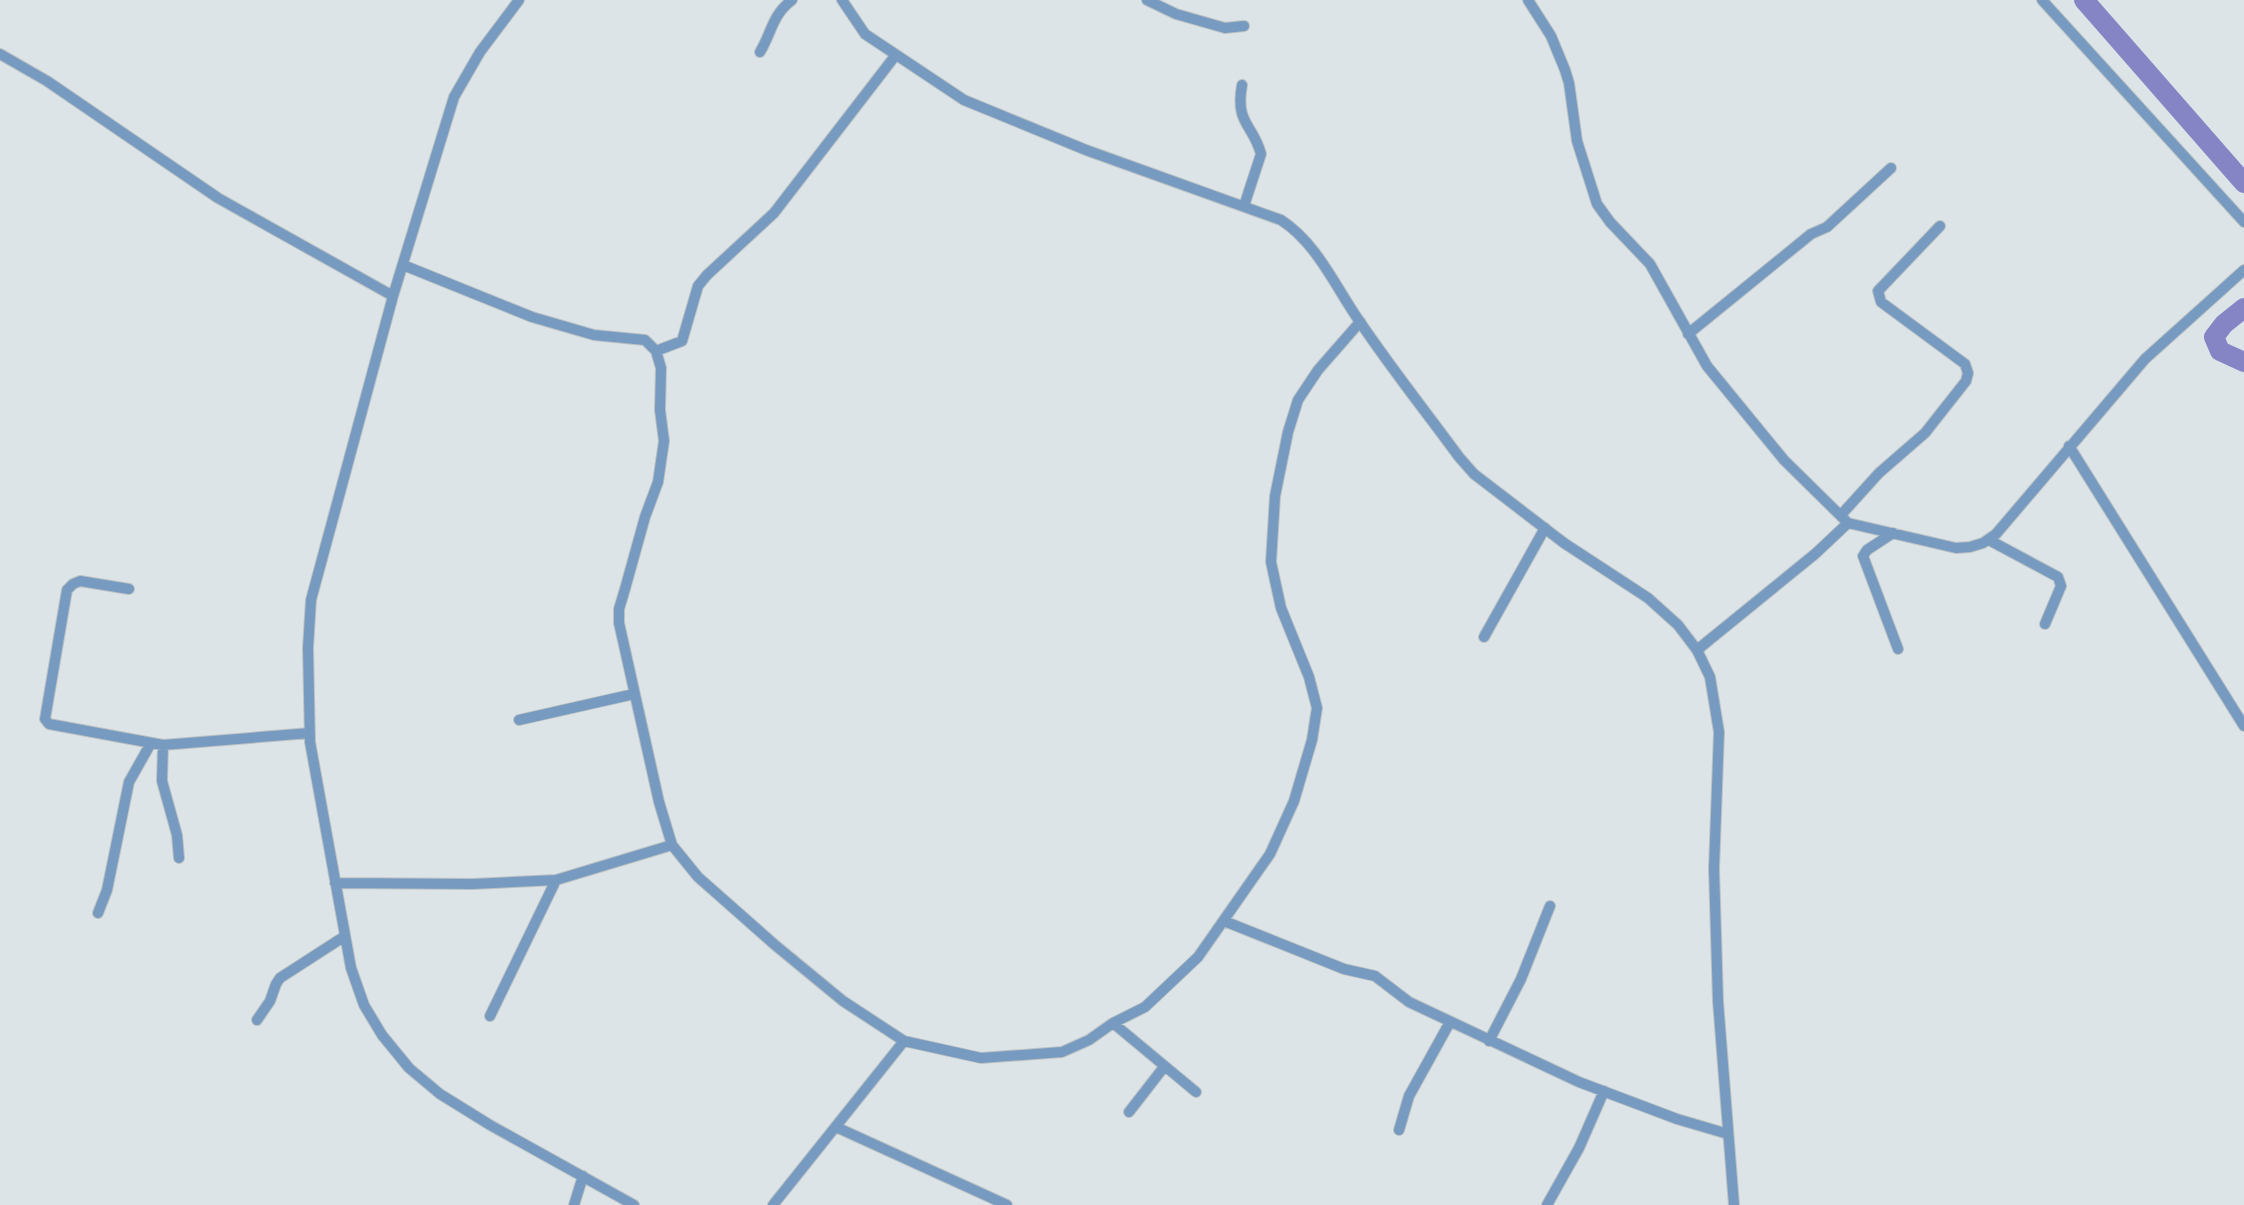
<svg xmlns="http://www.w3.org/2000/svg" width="2244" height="1205" viewBox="0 0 2244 1205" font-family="Poppins,sans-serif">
	<rect width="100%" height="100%" fill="#dce4e7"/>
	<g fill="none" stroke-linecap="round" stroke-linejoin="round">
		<path stroke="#8585c5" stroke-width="20" d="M 2084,0 L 2244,183
			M 2244,308 L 2224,324 L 2214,337 L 2220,351 L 2244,362"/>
		<g stroke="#bbc2c4" stroke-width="12">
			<path id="minor" d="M 519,0 L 480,52 L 454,97 L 393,296 L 311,600 L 308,648 L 310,742 L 351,968 L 364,1005 L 382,1035 L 409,1068 L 440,1094 L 490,1125 L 634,1205
				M 1147,0 L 1176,14 L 1225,28 L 1244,26
				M 1528,0 L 1551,36 L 1565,70 L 1569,83 L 1577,141 L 1597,204 L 1610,222 L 1650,264 L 1707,366 L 1784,460 L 1848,523
				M 2042,0 L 2244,222
				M 760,52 C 772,32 772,15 792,0
				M 0,54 L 47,81 L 218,198 L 393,296
				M 1242,85 C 1235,124 1253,124 1261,154 L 1244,206
				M 403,265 L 532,317 L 594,335 L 645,340 L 656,351 L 661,368 L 660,410 L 664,441 L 658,482 L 645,517 L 625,589 L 619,609 L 619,623 L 659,802 L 672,845 L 698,877 L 775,945 L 843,1001 L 904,1041
				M 1688,334 L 1811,234 L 1827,227 L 1891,168
				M 656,351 L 682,341 L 698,286 L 707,275 L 774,213 L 895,56
				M 2069,446 L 2244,726
				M 1841,515 L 1879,473 L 1925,433 L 1966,381 L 1968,373 L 1965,364 L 1881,302 L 1878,291 L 1940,226
				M 1893,533 L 1867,550 L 1863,556 L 1898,649
				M 1989,540 L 2058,577 L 2061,586 L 2045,624
				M 129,589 L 80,581 L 73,584 L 67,590 L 45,719 L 49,724 L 163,745 L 310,733
				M 1484,637 L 1545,528
				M 1697,650 L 1815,554 L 1848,523 L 1956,548 L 1970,547 L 1983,543 L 1996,534 L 2145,359 L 2244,270
				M 519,720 L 634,694
				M 163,745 L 162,781 L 177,835 L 179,858
				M 335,883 L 472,884 L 556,880
				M 98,913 L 107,890 L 129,782 L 151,743
				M 1224,921 L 1344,969 L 1375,976 L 1409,1002 L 1579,1082 L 1677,1119 L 1728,1134
				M 490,1016 L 556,880 L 672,845
				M 257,1020 L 270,1001 L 276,984 L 280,978 L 345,936
				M 1113,1023 L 1196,1092
				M 1489,1041 L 1521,979 L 1550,906
				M 1129,1112 L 1164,1067
				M 836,1127 L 1007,1205
				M 1399,1130 L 1409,1096 L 1450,1022
				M 574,1205 L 583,1176
				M 773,1205 L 904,1041 L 981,1058 L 1062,1052 L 1089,1040 L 1113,1023 L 1145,1007 L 1198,957 L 1270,854 L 1294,801 L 1312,740 L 1317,708 L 1309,677 L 1281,608 L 1271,562 L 1275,496 L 1288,432 L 1298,400 L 1318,370 L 1360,322
				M 1547,1205 L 1579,1148 L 1604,1091"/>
		</g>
		<g stroke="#bbc2c4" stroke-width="12">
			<path id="tertiary" d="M 842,0 L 865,34 L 964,100 L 1086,150 L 1281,220 C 1317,243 1336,288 1360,322 C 1391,368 1426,412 1459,457 L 1474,474 L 1564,543 L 1648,598 L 1678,625 L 1697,650 L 1710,677 L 1719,732 L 1714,869 L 1718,1001 L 1734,1205"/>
		</g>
		<use href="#minor" stroke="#779ac1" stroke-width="10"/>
		<use href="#tertiary" stroke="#779ac1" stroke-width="10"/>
	</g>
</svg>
